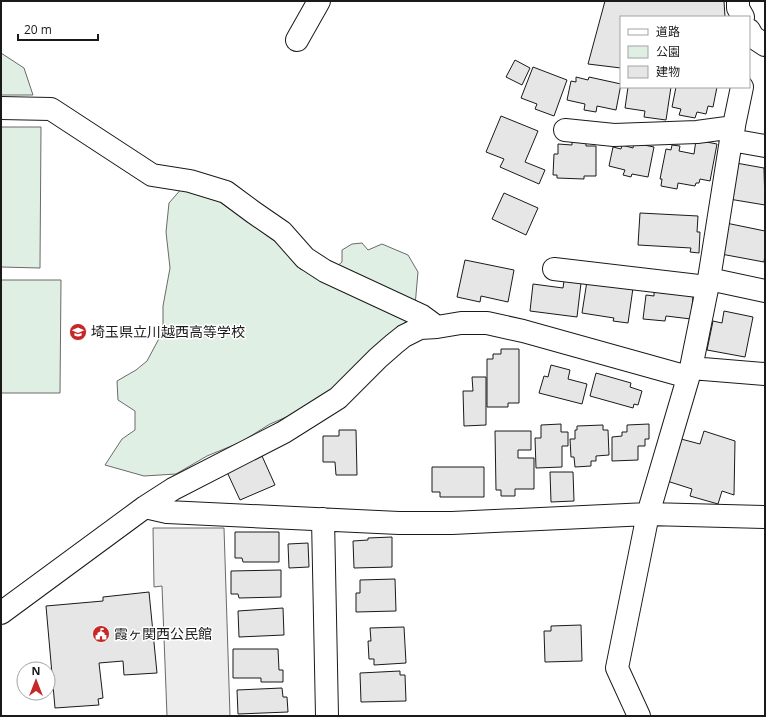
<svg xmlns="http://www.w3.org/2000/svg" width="766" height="717" viewBox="0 0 766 717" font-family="'Open Sans','Noto Sans JP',sans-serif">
	<rect width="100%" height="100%" fill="#fff"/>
	<path fill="#e0efe3" stroke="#6a6a6a" d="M 1,53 L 24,68 L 33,95 L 1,95 Z
		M 1,127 L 41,127 L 40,268 L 1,267 Z
		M 183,187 L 213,197 L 283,247 L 300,269 L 324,277 L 342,262 L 342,250 L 352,244 L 362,243 L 368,250 L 382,244 L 408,255 L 418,272 L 415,306 L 408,319 L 392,337 L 327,394 L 298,412 L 270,424 L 241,442 L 207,456 L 176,474 L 144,476 L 105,465 L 122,439 L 135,430 L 135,411 L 118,400 L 117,381 L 136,370 L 147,361 L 163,331 L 163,306 L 170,268 L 166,232 L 169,203 Z
		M 1,280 L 61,280 L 60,393 L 1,393 Z"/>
	<path fill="#ededed" stroke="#6a6a6a" d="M 153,528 L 224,528 L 230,716 L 167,716 L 162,586 L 154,587 Z"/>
	<path fill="#e6e6e6" stroke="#1a1a1a" d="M 605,1 L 724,1 L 725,17 L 621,17 L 621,68 L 588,64 Z
		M 515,60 L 530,68 L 522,85 L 506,77 Z
		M 533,67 L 567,80 L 554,116 L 535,109 L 537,104 L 521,98 Z
		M 576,77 L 588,80 L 589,77 L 621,84 L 616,110 L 597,106 L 596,112 L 584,110 L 585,104 L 567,100 L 571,81 L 576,82 Z
		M 628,87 L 671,87 L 666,120 L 644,117 L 645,111 L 625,108 Z
		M 676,87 L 717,87 L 713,107 L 708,106 L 706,114 L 697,112 L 695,118 L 679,115 L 681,109 L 672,107 Z
		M 501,116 L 538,131 L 525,162 L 545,170 L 539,184 L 500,167 L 504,159 L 486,152 Z
		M 696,140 L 717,144 L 710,181 L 700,179 L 699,183 L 696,183 L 695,186 L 678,183 L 677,189 L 661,186 L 662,179 L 660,179 L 666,149 L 671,150 L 672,145 L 680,146 L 679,151 L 694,154 Z
		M 572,141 L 586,141 L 586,146 L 596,146 L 596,176 L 584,176 L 584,179 L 557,178 L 557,175 L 553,175 L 554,154 L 558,154 L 558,144 L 572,145 Z
		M 634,143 L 654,147 L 648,177 L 632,174 L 631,177 L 623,175 L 625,170 L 609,166 L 613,147 L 621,149 L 622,145 L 633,148 Z
		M 736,163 L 764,168 L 765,205 L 729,199 Z
		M 504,193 L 538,208 L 526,235 L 492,219 Z
		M 640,213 L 698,216 L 697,232 L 700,232 L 699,253 L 690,252 L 691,248 L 638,245 Z
		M 726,223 L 765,231 L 765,254 L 764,262 L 721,254 Z
		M 465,260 L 514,270 L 508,302 L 481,296 L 480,302 L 457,297 Z
		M 564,281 L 581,283 L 577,317 L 530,311 L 533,284 L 563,288 Z
		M 587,281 L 633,288 L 628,323 L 613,321 L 614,318 L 582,313 Z
		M 654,292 L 693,296 L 691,319 L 666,316 L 665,321 L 643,319 L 646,295 L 654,296 Z
		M 724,311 L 753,317 L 745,357 L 707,350 L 713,321 L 722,323 Z
		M 501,349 L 519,349 L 519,403 L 508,403 L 508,407 L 487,407 L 487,359 L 493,359 L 493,354 L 501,354 Z
		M 551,365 L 570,370 L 568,379 L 587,384 L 582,404 L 539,393 L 544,376 L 548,377 Z
		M 596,373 L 631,383 L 630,387 L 642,391 L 638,405 L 634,404 L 633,408 L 590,396 Z
		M 472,377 L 486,377 L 486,425 L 464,426 L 463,391 L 473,391 Z
		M 561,424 L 561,432 L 568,432 L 568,446 L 562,446 L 562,467 L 536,468 L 535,438 L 541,438 L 541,425 Z
		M 649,424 L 649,439 L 645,439 L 645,446 L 638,446 L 638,460 L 612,461 L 612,437 L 622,436 L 622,432 L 627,432 L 627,425 Z
		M 603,425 L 603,430 L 608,430 L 609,455 L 596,456 L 596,461 L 591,461 L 591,466 L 575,467 L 574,457 L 571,457 L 570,439 L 575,439 L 575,430 L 577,430 L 577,426 Z
		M 339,430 L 356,430 L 357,475 L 336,475 L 335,462 L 323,462 L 323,436 L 339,436 Z
		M 495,431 L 531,431 L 531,450 L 518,450 L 518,458 L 534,458 L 534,489 L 515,489 L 515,496 L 501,496 L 501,490 L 496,490 Z
		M 704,431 L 735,441 L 734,495 L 722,491 L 718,504 L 690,496 L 692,489 L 667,481 L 681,439 L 700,444 Z
		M 262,456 L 275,485 L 240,500 L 227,472 Z
		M 432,467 L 484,467 L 484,497 L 440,497 L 440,492 L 432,492 Z
		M 550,472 L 573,472 L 574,501 L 551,502 Z
		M 235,532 L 279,532 L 279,562 L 243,562 L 242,558 L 235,558 Z
		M 392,537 L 392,567 L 354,568 L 353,541 L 368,540 L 368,538 Z
		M 308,543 L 309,567 L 289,568 L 288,544 Z
		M 281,570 L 281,597 L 239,598 L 238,594 L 231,594 L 231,571 Z
		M 395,579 L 396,611 L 356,612 L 356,593 L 360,593 L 360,580 Z
		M 149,592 L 157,673 L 124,675 L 123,661 L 99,663 L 103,698 L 98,699 L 99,705 L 55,708 L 46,606 L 103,601 L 103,597 Z
		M 283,608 L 284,635 L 239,637 L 238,611 Z
		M 581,625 L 582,661 L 545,662 L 544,631 L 551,631 L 551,626 Z
		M 404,627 L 406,663 L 374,665 L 374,659 L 369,659 L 368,641 L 371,641 L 370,628 Z
		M 233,649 L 278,649 L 279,670 L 283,670 L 283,682 L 261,682 L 261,678 L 233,678 Z
		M 400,671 L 400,675 L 405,675 L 406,701 L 361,702 L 360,673 Z
		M 282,688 L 283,697 L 287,697 L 288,712 L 238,714 L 237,690 Z"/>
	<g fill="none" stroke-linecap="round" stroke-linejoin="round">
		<g stroke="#1a1a1a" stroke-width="24">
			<path id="minor" d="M 738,1 L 738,8 L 743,17
				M 749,30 L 753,37 L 765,45
				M 297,40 L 319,1
				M 1,108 L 51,109 L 152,175 L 190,181 L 226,192 L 253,212 L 282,232 L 305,258 L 325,271 L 422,316 L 437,327
				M 565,130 L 614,135 L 697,132 L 734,127
				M 731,140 L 765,146
				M 554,269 L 707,287
				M 709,279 L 765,291
				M 691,368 L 765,374
				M 145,507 L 173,489 L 284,432 L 338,398 L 378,358 L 394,344 L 404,336 L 420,328 L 437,327 L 461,323 L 487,323 L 523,331 L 688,377
				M 323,519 L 327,716
				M 1,613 L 145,507 L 167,512 L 399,523 L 452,523 L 648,514 L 765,517
				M 639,716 L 617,668 L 648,514 L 691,368 L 709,279 L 731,140 L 742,87"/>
		</g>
		<use href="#minor" stroke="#fff" stroke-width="22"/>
	</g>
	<defs>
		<g id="school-disc" transform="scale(0.9)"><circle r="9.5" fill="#c62828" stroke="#fff"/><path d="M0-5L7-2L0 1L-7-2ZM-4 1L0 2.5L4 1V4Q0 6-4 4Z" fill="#fff"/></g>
		<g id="civic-disc" transform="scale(0.9)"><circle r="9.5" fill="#c62828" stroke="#fff"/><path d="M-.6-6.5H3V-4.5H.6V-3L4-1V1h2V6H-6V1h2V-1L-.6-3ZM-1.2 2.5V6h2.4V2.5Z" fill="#fff"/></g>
	</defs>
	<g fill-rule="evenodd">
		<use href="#school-disc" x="78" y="332"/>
		<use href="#civic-disc" x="101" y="634"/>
	</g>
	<g text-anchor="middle" stroke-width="3" stroke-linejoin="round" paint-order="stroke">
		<g font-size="14" fill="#1a1a1a" stroke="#fff" text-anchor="start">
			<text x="91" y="337">埼玉県立川越西高等学校</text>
			<text x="114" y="639">霞ヶ関西公民館</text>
		</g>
	</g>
	<rect width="766" height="717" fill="none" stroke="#1a1a1a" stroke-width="4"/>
	<rect x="620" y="16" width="130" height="72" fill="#ffffff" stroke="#a3a3a3"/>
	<rect x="628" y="29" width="20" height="6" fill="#ffffff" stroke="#a3a3a3"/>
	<text x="656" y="36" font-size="12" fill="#1a1a1a">道路</text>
	<rect x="628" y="46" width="20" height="12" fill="#e0efe3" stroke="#a3a3a3"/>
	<text x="656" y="56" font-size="12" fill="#1a1a1a">公園</text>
	<rect x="628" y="66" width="20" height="12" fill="#e6e6e6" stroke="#a3a3a3"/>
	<text x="656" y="76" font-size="12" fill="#1a1a1a">建物</text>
	<g transform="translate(36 681)"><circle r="19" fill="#ffffff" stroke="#a3a3a3"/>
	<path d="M0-3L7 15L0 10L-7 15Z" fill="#c62828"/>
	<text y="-6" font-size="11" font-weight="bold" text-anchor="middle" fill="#1a1a1a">N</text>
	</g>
	<path d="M18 34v6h80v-6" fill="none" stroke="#1a1a1a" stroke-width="2"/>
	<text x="24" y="34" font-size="12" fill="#1a1a1a" stroke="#ffffff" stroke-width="3" paint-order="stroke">20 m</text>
</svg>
